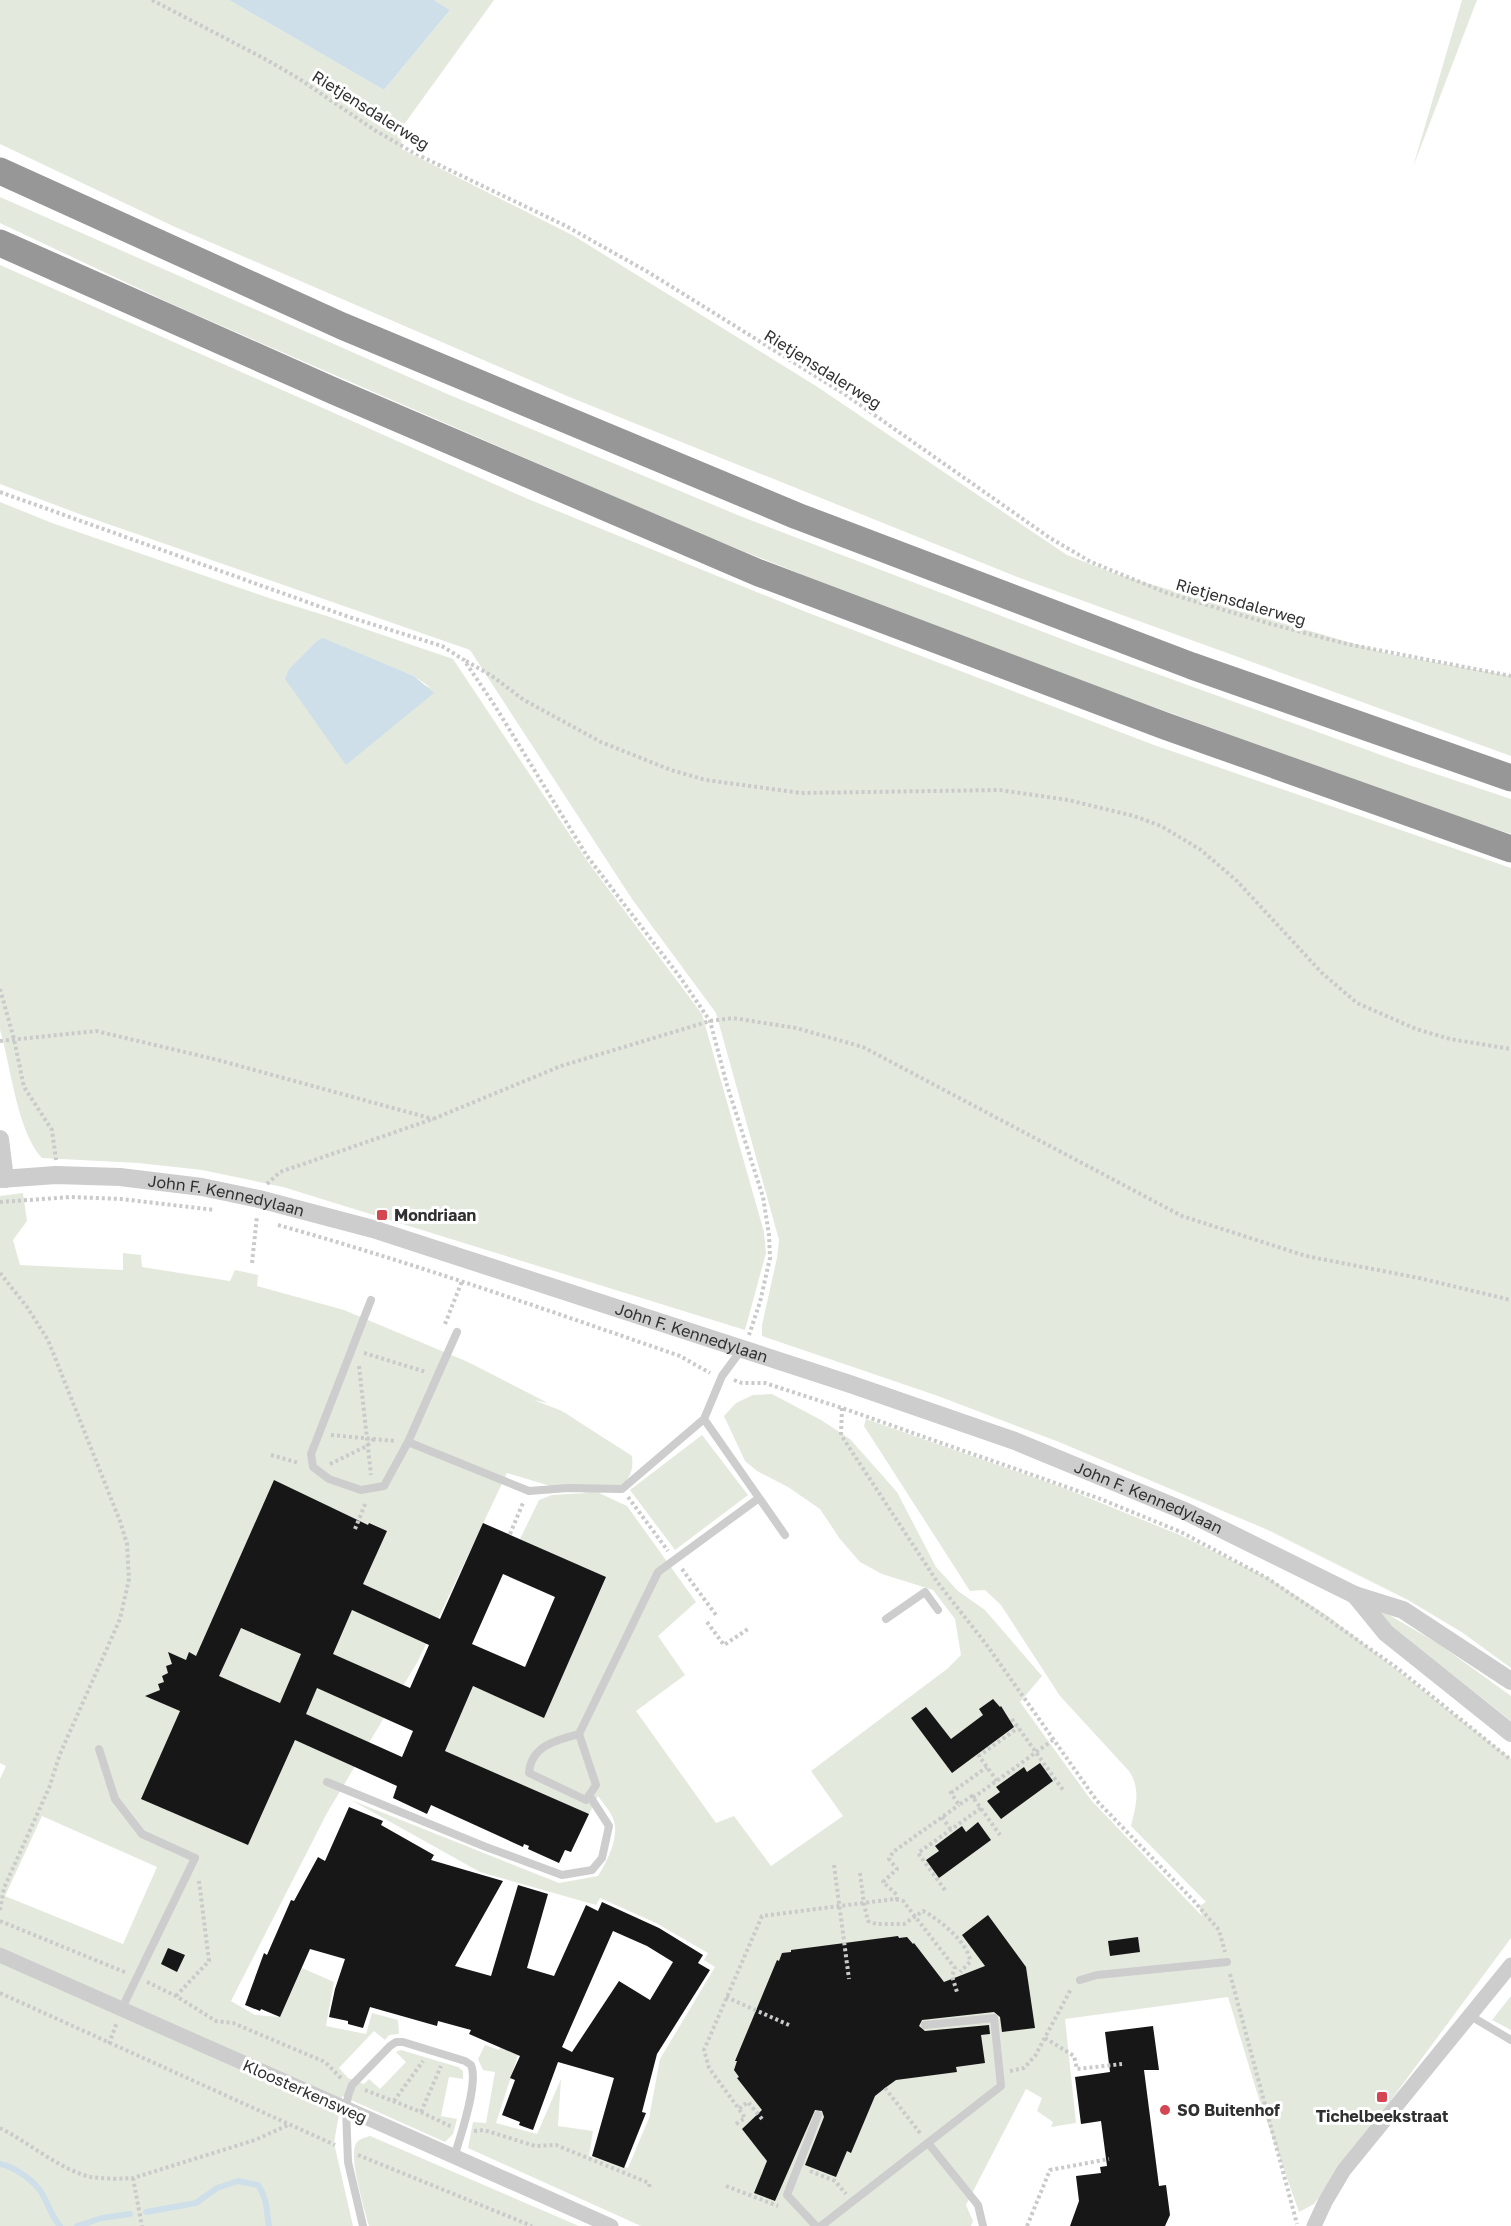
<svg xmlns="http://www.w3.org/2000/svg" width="1511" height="2226" viewBox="0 0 1511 2226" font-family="'Golos Text',sans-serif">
	<rect width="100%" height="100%" fill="#fff"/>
	<path fill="#e4e9dd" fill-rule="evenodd" d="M 0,0 L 229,0 L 384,90 L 450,10 L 434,0 L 494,0 L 400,130 L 402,149 L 574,236 L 816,386 L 1067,555 L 1116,574 L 1389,654 L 1511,676 L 1511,756 L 1020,578 L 567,396 L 175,227 L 0,144 Z
		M 1462,0 L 1477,0 L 1413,167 Z
		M 0,197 L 445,393 L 740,516 L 1080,646 L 1406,764 L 1511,799 L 1511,834 L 1461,818 L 938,629 L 698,533 L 176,306 L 0,223 Z
		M 0,265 L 528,499 L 806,612 L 1154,745 L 1511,868 L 1511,1668 L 1463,1633 L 1408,1600 L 1268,1530 L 1059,1442 L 938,1396 L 762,1336 L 762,1325 L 777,1258 L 779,1240 L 716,1013 L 632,899 L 470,650 L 82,515 L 0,484 Z
		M 0,502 L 52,523 L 272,599 L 327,616 L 453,659 L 588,862 L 702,1014 L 764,1232 L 766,1253 L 745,1330 L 283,1187 L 202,1170 L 138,1163 L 42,1158 C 17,1132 11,1066 0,1030 ZM 323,639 L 414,676 L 431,688 Z
		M 23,1193 L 27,1221 L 13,1240 L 20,1265 L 123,1270 L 123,1253 L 141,1255 L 142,1267 L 230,1281 L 235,1270 L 258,1275 L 257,1286 L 344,1310 L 468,1362 L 548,1403 L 534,1400 L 562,1411 L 632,1456 C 635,1483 619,1487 599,1493 L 627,1506 L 696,1602 L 658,1636 L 685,1675 L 636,1711 L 716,1823 L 734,1816 L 771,1866 L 843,1816 L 811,1771 L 947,1669 L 961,1655 L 955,1619 L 933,1590 L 882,1574 L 860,1562 L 840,1539 L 820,1509 L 788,1487 L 757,1471 L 745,1461 L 724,1416 L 736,1403 L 753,1395 L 772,1394 L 821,1420 L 850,1439 L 897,1492 L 936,1567 L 958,1591 L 985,1610 L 1042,1676 L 1020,1702 L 1091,1800 L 1202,1916 L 1199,1906 L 1206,1902 L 1131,1826 C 1136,1806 1141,1789 1129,1771 L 1060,1696 L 1001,1605 L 985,1590 L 970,1591 L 864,1426 L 866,1419 L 1064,1488 L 1180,1535 L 1270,1579 L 1328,1616 L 1511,1759 L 1511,1938 L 1314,2204 L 1299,2212 L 1259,2099 L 1228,1997 L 1065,2019 L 1076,2123 L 1051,2127 L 1053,2122 L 1037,2111 L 1042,2098 L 1026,2089 L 966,2205 L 973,2221 L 971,2226 L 641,2226 L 468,2148 L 473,2122 L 486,2123 L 495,2072 L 483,2070 L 478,2059 L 485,2045 L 499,2050 L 514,2017 L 528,2024 L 496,2123 L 537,2134 L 561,2079 L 558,2126 L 593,2131 L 589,2156 L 628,2168 L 649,2118 L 660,2059 L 715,1967 L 704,1960 L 708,1953 L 656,1923 L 600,1898 L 596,1905 L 480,1872 L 351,1800 L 559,1883 L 598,1876 C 607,1862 619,1838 614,1821 C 612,1813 603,1803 598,1796 L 589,1814 L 445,1751 L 473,1686 L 544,1717 L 606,1578 L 520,1539 L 539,1500 L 552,1495 L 587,1493 L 557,1488 L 507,1473 L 418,1661 L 327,1813 L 231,2001 L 255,2015 L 280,2017 L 302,1968 L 334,1982 L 326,2026 L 366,2034 L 372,2013 L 398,2020 L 399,2034 L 389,2035 L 385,2040 L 374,2031 L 339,2068 L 348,2078 L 364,2084 L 369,2079 L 380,2089 L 406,2062 L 396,2052 L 401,2050 L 458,2067 L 463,2071 L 463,2079 L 449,2077 L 441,2116 L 457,2119 L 453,2134 L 445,2142 L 342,2096 L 334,2143 L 353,2226 L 0,2226 L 0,1779 L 6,1766 L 0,1763 L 0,1196 ZM 42,1816 L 157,1867 L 123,1944 L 5,1896 Z
		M 702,1435 L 748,1495 L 675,1550 L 630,1490 Z
		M 1377,1608 L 1439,1644 L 1511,1696 L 1511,1721 L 1374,1613 Z
		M 1511,1996 L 1511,2030 L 1492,2020 Z
		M 370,2136 L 579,2226 L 369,2226 C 364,2208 350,2162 355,2146 C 357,2139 364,2138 370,2136 Z"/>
	<path fill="#cedfe9" d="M 229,0 L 434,0 L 450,10 L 384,90 Z
		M 323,638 L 414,676 L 434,693 L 346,765 L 285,679 L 289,669 L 317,641 Z"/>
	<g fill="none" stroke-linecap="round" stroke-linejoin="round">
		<path stroke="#cedfe9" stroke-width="6" d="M 0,2164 C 14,2167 30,2178 39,2189 C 48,2201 50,2215 60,2226
			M 146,2212 L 196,2203 L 217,2188 L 238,2181 L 258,2185 C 268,2200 266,2209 269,2226
			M 77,2226 L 102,2218 L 130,2214"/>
	</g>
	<path fill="#171717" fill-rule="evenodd" d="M 274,1480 L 368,1525 L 369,1523 L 387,1531 L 363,1584 L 440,1619 L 483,1523 L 606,1577 L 544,1718 L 473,1686 L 445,1751 L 589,1814 L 571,1852 L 565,1850 L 559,1863 L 528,1849 L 529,1846 L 524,1844 L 523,1847 L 431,1805 L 427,1814 L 393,1798 L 397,1786 L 295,1740 L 248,1845 L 141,1799 L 180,1711 L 145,1696 L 160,1690 L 158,1684 L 164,1682 L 162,1676 L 168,1673 L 166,1666 L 172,1664 L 168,1652 L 186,1660 L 189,1652 L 196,1656 ZM 503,1574 L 555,1597 L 525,1667 L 472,1644 ZM 352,1610 L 429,1645 L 410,1688 L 333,1654 ZM 241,1628 L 301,1654 L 280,1703 L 219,1676 ZM 317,1688 L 413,1731 L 402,1757 L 306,1714 Z
		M 993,1699 L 1000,1707 L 1001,1706 L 1014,1727 L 952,1773 L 911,1718 L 926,1707 L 951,1739 L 983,1715 L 979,1709 Z
		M 1040,1763 L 1053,1781 L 1001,1819 L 987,1801 L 1000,1792 L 996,1787 L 1024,1767 L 1027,1772 Z
		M 349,1807 L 383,1821 L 381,1825 L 434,1855 L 431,1860 L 503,1881 L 455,1966 L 491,1976 L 518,1885 L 548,1894 L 527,1968 L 554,1976 L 586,1905 L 598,1911 L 602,1902 L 659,1928 L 703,1955 L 698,1963 L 710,1970 L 657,2054 L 642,2112 L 646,2113 L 624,2168 L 592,2156 L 614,2078 L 558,2062 L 533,2130 L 519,2125 L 520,2122 L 502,2115 L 515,2080 L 510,2078 L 520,2056 L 469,2034 L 471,2030 L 438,2021 L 437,2026 L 370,2007 L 363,2028 L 348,2024 L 348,2021 L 329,2017 L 335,1989 L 345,1959 L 310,1949 L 280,2017 L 261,2009 L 260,2011 L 245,2005 L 264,1953 L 267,1955 L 291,1900 L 294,1901 L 318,1857 L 325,1861 ZM 613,1931 L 647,1946 L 673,1962 L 650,2000 L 619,1981 L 572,2052 L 562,2047 Z
		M 978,1822 L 991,1840 L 939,1878 L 926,1860 L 939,1851 L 935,1846 L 962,1826 L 966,1832 Z
		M 988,1915 L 1026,1967 L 1035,2028 L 1002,2032 L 1000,2017 L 994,2012 L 922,2020 L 919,2026 L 925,2031 L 989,2025 L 990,2034 L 981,2035 L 985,2063 L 956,2067 L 957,2072 L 896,2080 L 885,2088 L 875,2096 L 851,2153 L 847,2151 L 836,2177 L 805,2165 L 824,2117 L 822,2111 L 815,2110 L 775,2201 L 754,2193 L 767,2161 L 742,2129 L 762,2110 L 737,2078 L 739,2077 L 734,2070 L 737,2061 L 735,2061 L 777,1960 L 779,1961 L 782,1953 L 791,1952 L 791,1950 L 898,1936 L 899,1938 L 907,1937 L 913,1944 L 914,1943 L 944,1982 L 985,1966 L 962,1935 Z
		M 1138,1937 L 1140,1952 L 1110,1956 L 1108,1941 Z
		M 168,1948 L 185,1955 L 177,1972 L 161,1964 Z
		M 1153,2026 L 1159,2070 L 1144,2070 L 1159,2186 L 1166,2185 L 1170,2215 L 1165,2226 L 1070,2226 L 1079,2201 L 1076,2176 L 1101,2173 L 1100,2167 L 1107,2166 L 1101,2121 L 1081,2124 L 1075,2077 L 1110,2072 L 1105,2032 Z"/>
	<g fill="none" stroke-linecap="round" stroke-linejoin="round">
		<path stroke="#cacaca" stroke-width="4" stroke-dasharray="3 3" stroke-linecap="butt" d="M 152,0 L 265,59 L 298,78 L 376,131 L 414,153 L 566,226 L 648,272 L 846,395 L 1050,538 L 1091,562 L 1167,593 L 1271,624 L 1347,644 L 1511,676
			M 0,492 L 349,617 L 442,646 L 464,660 L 495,706 L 587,856 L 680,977 L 710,1021 L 727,1085 L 763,1197 L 769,1235 L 770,1258 L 760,1302 L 749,1335
			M 466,661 L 492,676 L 524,700 L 601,742 L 671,770 L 706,780 L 801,793 L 1000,790 L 1068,800 L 1134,816 L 1161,826 L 1201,850 L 1237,881 L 1322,973 L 1357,1003 L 1416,1029 L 1450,1039 L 1511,1049
			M 0,989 L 14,1039 L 24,1087 L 52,1130 L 56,1160
			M 0,1041 L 96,1031 L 218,1060 L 433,1119
			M 267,1184 L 280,1172 L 433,1119 L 561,1066 L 710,1021 L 733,1018 L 796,1028 L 863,1047 L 1182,1216 L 1306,1256 L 1419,1278 L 1511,1300
			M 0,1202 L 71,1197 L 121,1199 L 215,1210
			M 278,1225 C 414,1263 547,1310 680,1356 L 710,1373
			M 252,1263 L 257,1216
			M 0,1273 L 27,1307 L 48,1340 L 120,1521 L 127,1544 L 129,1579 L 120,1619 L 60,1754 L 49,1788 L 4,1888 L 0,1910
			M 445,1324 L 462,1281
			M 364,1353 L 426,1372
			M 359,1366 L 371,1475
			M 734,1380 L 742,1383 L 765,1383 L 842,1408 L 1098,1498 L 1181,1532 L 1267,1578 L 1325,1617 L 1397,1668 L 1511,1760
			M 842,1408 L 841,1435 L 938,1583 L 986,1644 L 1097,1801 L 1193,1900 L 1219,1930 L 1225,1952
			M 331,1435 L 395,1441
			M 271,1455 L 299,1463
			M 330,1464 L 367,1446 L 374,1439
			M 628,1497 L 668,1551
			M 355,1529 L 366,1502
			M 510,1534 L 523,1503
			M 682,1569 L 716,1615
			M 707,1622 L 724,1645 L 748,1629
			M 1012,1719 L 1063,1790
			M 997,1781 L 979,1756 L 1018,1728
			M 950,1791 L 959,1805 L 972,1796 L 1000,1835
			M 951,1793 L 987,1767
			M 973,1798 L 1053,1740
			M 942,1817 L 951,1830
			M 834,1865 L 849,1979
			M 860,1873 L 864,1904 L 868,1921 L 876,1924 L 904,1924 L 923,1911 C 938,1918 970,1944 970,1962 L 960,1972
			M 945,1890 L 918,1853 L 981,1808
			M 897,1900 L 897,1895 L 883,1882 L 897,1869 L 889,1859 L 893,1852 L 959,1805
			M 0,1921 L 127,1973
			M 1230,1974 L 1297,2224
			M 147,1982 L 176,1996 L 216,2021 L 233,2023 L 325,2062 L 342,2079
			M 0,1993 L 335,2145
			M 176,1996 L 209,1961 L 199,1881
			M 726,1997 L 789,2025
			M 1045,2038 L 1074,2056 L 1077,2069 L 1122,2064
			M 109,2044 L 117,2022
			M 1010,2071 L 1024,2068 L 1035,2056 L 1071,1989
			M 885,2088 L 920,2133
			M 365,2090 L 421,2112 L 452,2127
			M 394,2101 L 423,2061
			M 421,2112 L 441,2066
			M 762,2119 L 748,2102 L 739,2109 L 709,2068 L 704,2050 L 762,1916 L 894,1899 L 903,1901 L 955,1968 L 952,1976 L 957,1992
			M 736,2124 L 745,2118 L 739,2109
			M 0,2128 C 28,2142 62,2171 91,2177 C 105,2179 120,2179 133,2178 L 255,2140 L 288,2125
			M 474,2131 L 484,2130 L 535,2146 L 556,2145 L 649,2183 L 650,2189
			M 358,2155 L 532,2226
			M 810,2171 L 835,2181 L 846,2194
			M 133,2178 L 142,2226
			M 726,2186 L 778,2206
			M 1027,2226 L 1050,2170 L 1109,2159"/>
		<path stroke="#cdcdcd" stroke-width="8" d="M 371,1300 L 311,1454 L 313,1467 L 329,1479 L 361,1490 L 384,1486 L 408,1442 L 457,1332
			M 704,1419 L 785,1535
			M 408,1442 L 529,1491 L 568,1488 L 622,1489 L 704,1419 L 722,1376 L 742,1349
			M 886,1619 L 925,1592 L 938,1610
			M 579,1734 L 596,1785 L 586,1800 L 529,1773 C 531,1746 556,1740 579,1734 L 658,1572 L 759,1498
			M 99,1749 L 115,1799 L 142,1834 L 195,1858 L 122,2008
			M 327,1782 L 486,1847 L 562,1875 L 592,1870 L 602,1858 L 609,1826 L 589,1795
			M 1080,1980 L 1097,1975 L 1227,1962
			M 1469,2015 L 1511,2040
			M 928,2143 L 978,2205 L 983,2226
			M 363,2226 L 348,2162 L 346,2109 L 348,2096 L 352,2085 L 390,2046 L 396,2042 L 403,2042 L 465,2061 L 471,2065 C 479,2083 460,2138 454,2157
			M 816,2226 L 787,2195 L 818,2115
			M 821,2226 L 1001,2086 L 994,2018 L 925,2025"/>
		<path stroke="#cdcdcd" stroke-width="15" d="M 0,1955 L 611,2226
			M 1314,2226 L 1325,2202 L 1344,2170 L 1511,1965"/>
		<g stroke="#cdcdcd" stroke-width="18">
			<path d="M 0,1139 L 5,1179"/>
			<path id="s1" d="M 0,1179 L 56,1175 L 120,1177 L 202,1187 L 259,1199 L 373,1229 L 850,1384 L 1015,1441 L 1187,1512 L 1355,1595 L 1403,1610 L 1511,1681"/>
			<path d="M 1355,1595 L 1386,1633 L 1511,1733"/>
		</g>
		<path stroke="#979797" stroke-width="27" d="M 0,171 L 342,326 L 797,516 L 1192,666 L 1511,778
			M 0,243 L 336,392 L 759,573 L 1165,726 L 1511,849"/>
	</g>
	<g fill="#d44652" stroke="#fff" stroke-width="2">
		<rect x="376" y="1209" width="12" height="12" rx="3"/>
		<rect x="1376" y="2091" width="12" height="12" rx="3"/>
		<circle cx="1165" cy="2110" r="6"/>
	</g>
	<g text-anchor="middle" stroke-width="6" stroke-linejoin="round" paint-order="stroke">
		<g font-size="16" fill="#303030" stroke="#fff">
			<text transform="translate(371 110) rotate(32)" y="6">Rietjensdalerweg</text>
			<text transform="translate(823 369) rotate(32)" y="6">Rietjensdalerweg</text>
			<text transform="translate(1241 602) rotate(16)" y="6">Rietjensdalerweg</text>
			<text dy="6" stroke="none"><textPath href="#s1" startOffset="228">John F. Kennedylaan</textPath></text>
			<text dy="6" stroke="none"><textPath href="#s1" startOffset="714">John F. Kennedylaan</textPath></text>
			<text dy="6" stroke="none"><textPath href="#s1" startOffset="1200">John F. Kennedylaan</textPath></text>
			<text transform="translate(305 2091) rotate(24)" y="6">Kloosterkensweg</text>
		</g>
		<g font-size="16" font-weight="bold" fill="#303030" stroke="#fff" text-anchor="start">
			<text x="394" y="1221">Mondriaan</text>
			<text x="1177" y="2116">SO Buitenhof</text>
			<text x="1382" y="2122" text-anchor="middle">Tichelbeekstraat</text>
		</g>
	</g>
</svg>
